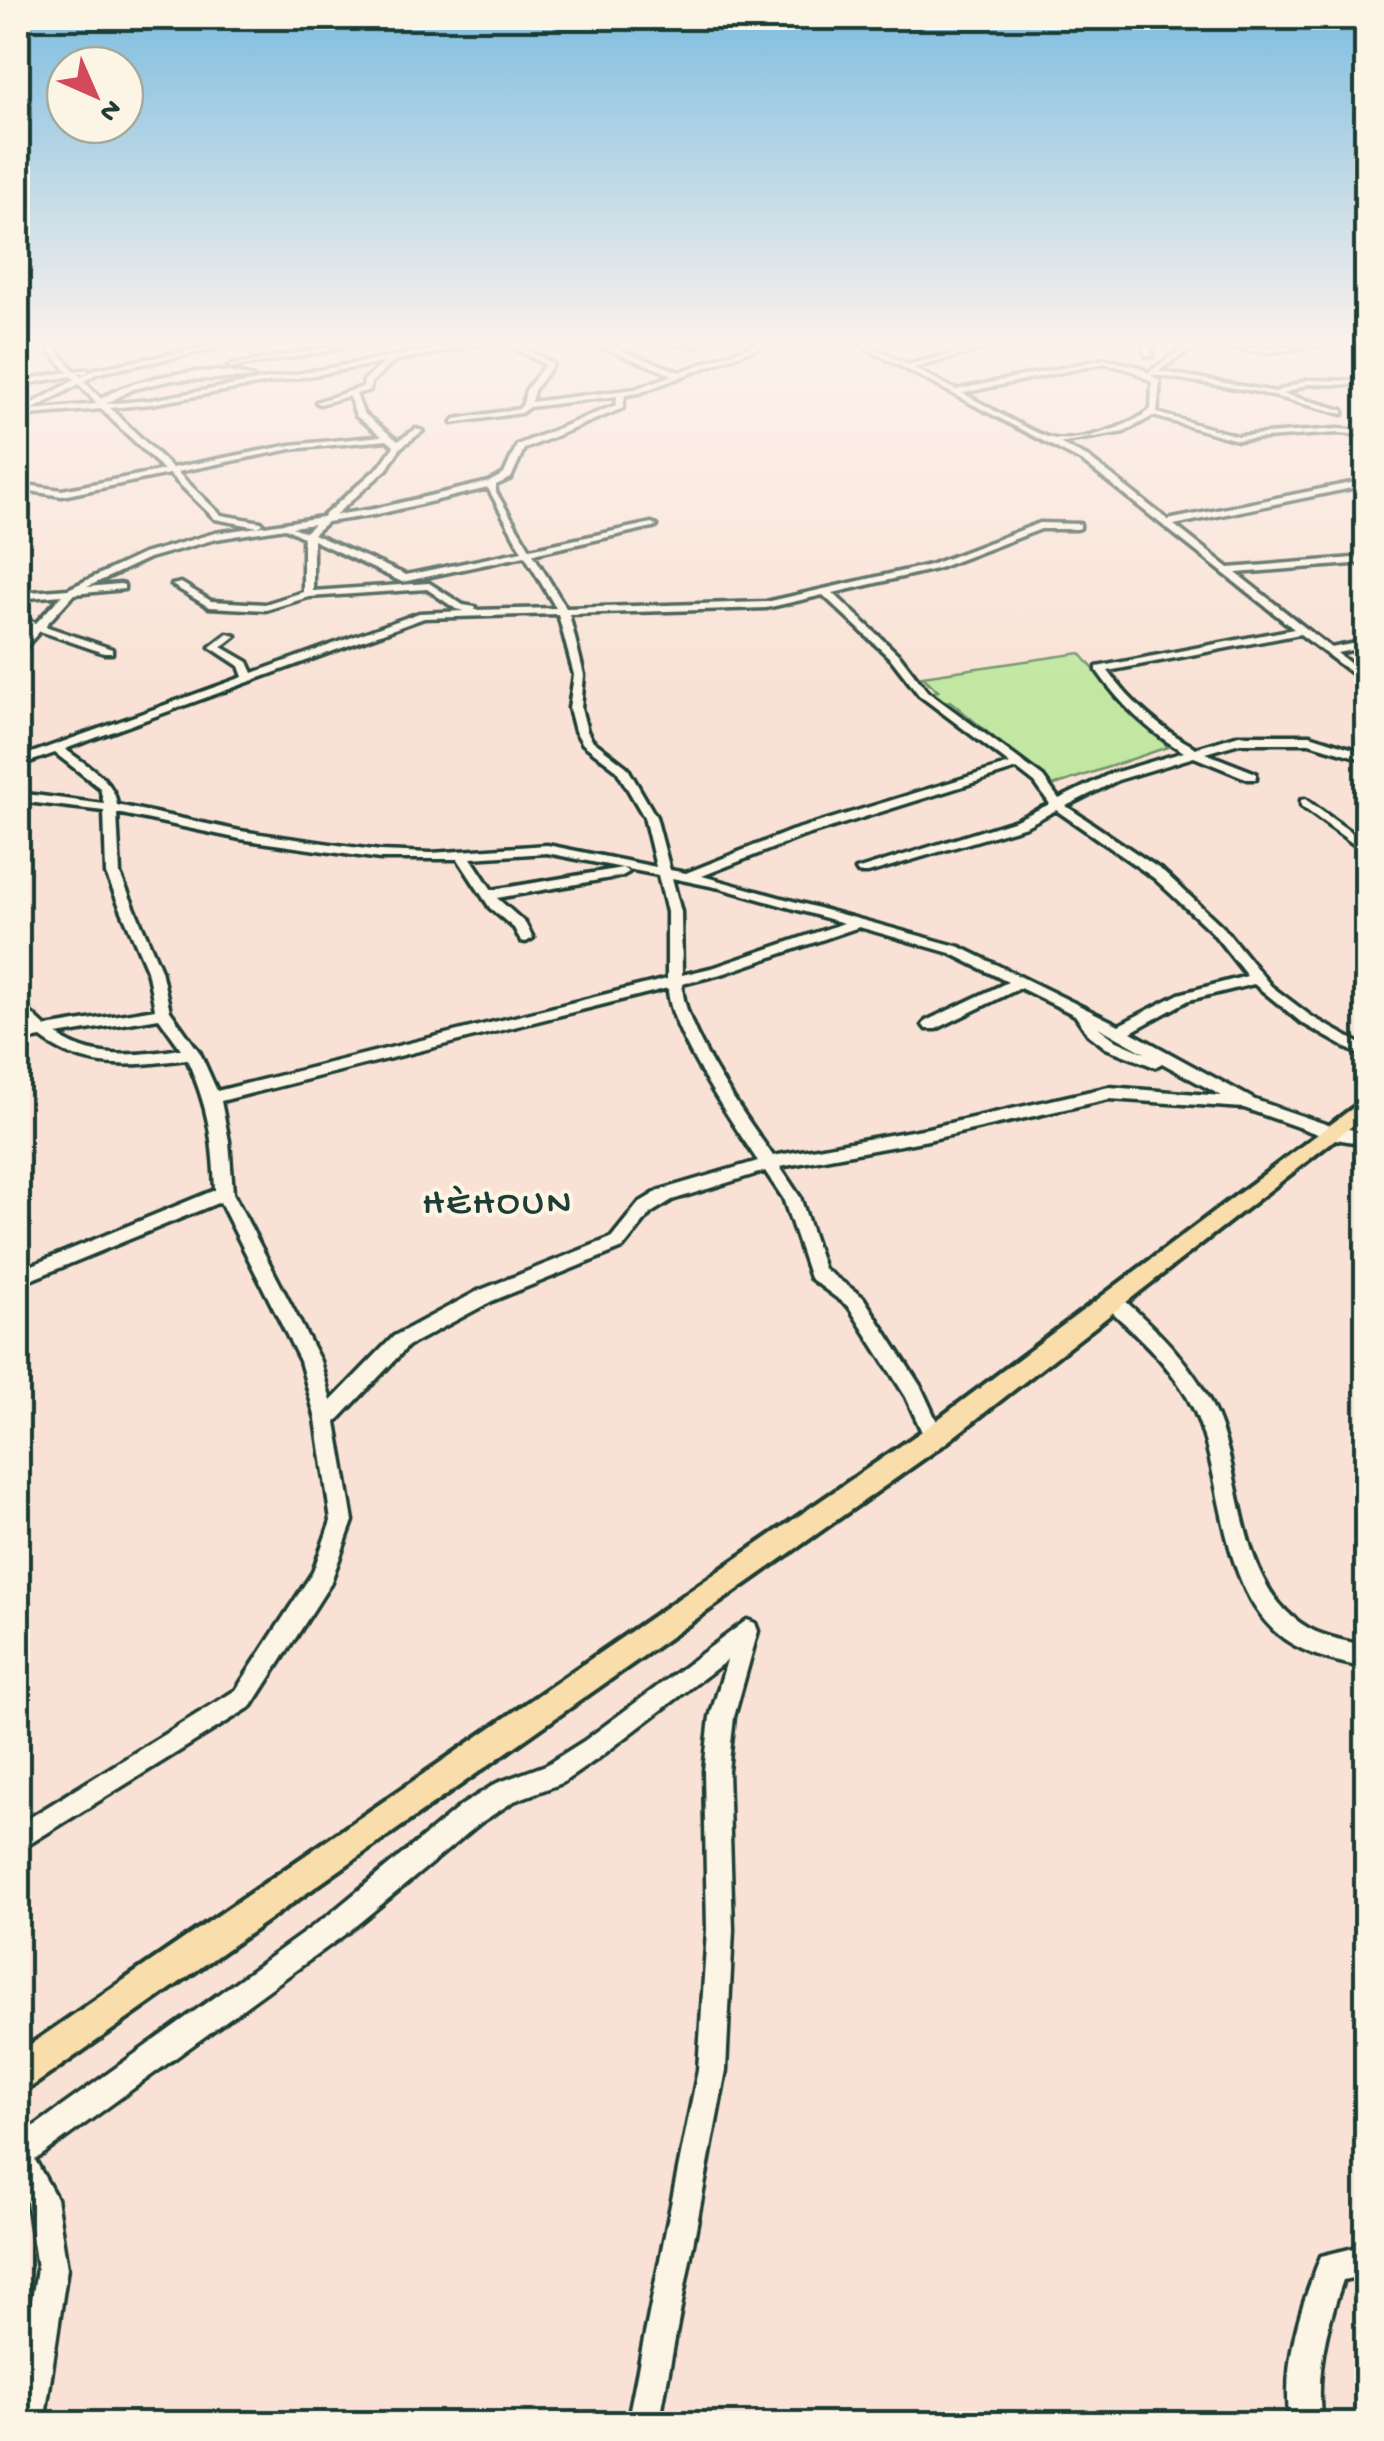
<svg xmlns="http://www.w3.org/2000/svg" width="1384" height="2441" viewBox="0 0 1384 2441" font-family="'Gochi Hand',sans-serif">
	<rect width="100%" height="100%" fill="#f9e2d5"/>
	<filter id="ink" filterUnits="userSpaceOnUse"><feTurbulence type="fractalNoise" baseFrequency=".01" numOctaves="2"/><feDisplacementMap in="SourceGraphic" scale="20" xChannelSelector="R" yChannelSelector="G"/><feConvolveMatrix kernelMatrix="1 2 1 2 8 2 1 2 1" color-interpolation-filters="sRGB"/></filter>
	<g filter="url(#ink)">
		<path fill="#c1e7a2" stroke="#70926b" stroke-width="2.5" d="M 1080,653 L 1125,706 L 1168,747 L 1052,786 L 950,701 L 940,703 L 929,693 L 938,691 L 922,676 Z"/>
		<g fill="none" stroke-linecap="round" stroke-linejoin="round">
			<g stroke="#1f3d34" stroke-width="7">
				<path id="minor" d="M 44,344 L 51,344 L 75,371 L 88,369 L 88,373 L 78,374 L 81,377 L 96,369 L 224,344 L 239,344 L 98,373 L 84,381 L 101,399 C 135,376 215,363 253,378 L 172,380 L 133,389 L 105,404 L 151,400 L 464,344 L 480,344 L 394,361 L 371,383 L 370,390 L 356,394 L 363,413 L 398,441 L 416,429 L 423,431 L 401,447 L 387,469 L 335,515 L 374,509 L 489,482 L 504,474 L 517,445 L 616,405 L 617,396 L 529,407 L 521,413 L 452,423 L 455,419 L 519,409 L 523,404 L 526,390 L 545,365 L 508,344 L 517,344 L 553,364 L 534,390 L 531,402 L 635,389 L 673,375 L 594,344 L 604,344 L 680,372 L 756,344 L 766,344 L 639,393 L 625,395 L 623,408 L 524,449 L 511,478 L 496,485 L 496,492 L 530,549 L 652,523 L 657,526 L 533,554 L 566,608 L 766,602 L 930,565 L 1040,523 L 1080,524 L 1080,528 L 1077,529 L 1041,529 L 936,569 L 833,593 L 900,656 L 927,691 L 1043,777 L 1059,799 L 1110,774 L 1184,752 C 1148,731 1121,705 1097,671 L 1097,667 L 1294,629 L 1083,462 L 858,344 L 867,344 L 908,365 L 990,344 L 1002,344 L 914,368 L 956,390 L 1105,359 L 1139,367 L 1148,373 L 1188,344 L 1269,348 L 1327,344 L 1269,352 L 1196,346 L 1158,371 L 1275,392 L 1307,380 L 1366,381 L 1366,385 L 1308,384 L 1283,394 L 1343,410 L 1343,414 L 1254,391 L 1149,374 L 1160,381 L 1157,413 L 1237,436 L 1338,429 L 1366,431 L 1366,435 L 1338,433 L 1237,440 L 1153,416 L 1124,432 L 1059,443 L 1089,458 L 1168,520 L 1366,480 L 1366,485 L 1174,525 L 1229,568 L 1366,557 L 1366,563 L 1236,573 L 1331,648 L 1366,641 L 1366,647 L 1337,653 L 1366,676 L 1366,684 L 1300,634 L 1108,671 C 1132,704 1160,729 1196,748 L 1239,735 L 1310,735 L 1366,753 L 1366,760 L 1309,743 L 1240,743 L 1205,753 L 1256,773 L 1256,779 L 1248,779 L 1194,757 L 1118,780 L 1066,806 L 1164,872 L 1222,926 L 1271,986 L 1312,1017 L 1366,1047 L 1366,1059 L 1302,1023 L 1254,984 L 1189,1000 L 1131,1032 L 1255,1100 L 1331,1126 L 1366,1132 L 1366,1144 L 1329,1138 L 1244,1108 L 1109,1099 L 928,1140 L 780,1167 L 800,1197 L 824,1269 L 863,1297 L 921,1387 L 944,1437 L 941,1443 L 934,1446 L 927,1443 L 906,1397 L 849,1307 L 810,1278 L 783,1198 L 765,1171 L 672,1200 L 651,1213 L 623,1248 L 492,1301 L 408,1346 L 336,1422 L 353,1521 L 330,1584 L 252,1706 L 18,1851 L 18,1825 L 236,1690 L 313,1572 L 331,1521 L 316,1419 L 300,1361 L 220,1202 L 18,1285 L 18,1271 L 215,1190 C 213,1138 208,1107 187,1059 C 134,1066 86,1072 41,1038 L 18,1042 L 18,1032 L 31,1030 L 18,1017 L 18,1004 L 23,1006 L 46,1027 L 155,1009 L 147,970 L 106,874 L 104,811 L 18,801 L 18,793 L 104,804 L 100,788 L 55,753 L 18,766 L 18,758 L 243,677 L 239,666 L 210,647 L 227,634 L 236,636 L 222,647 L 248,662 L 253,673 L 419,613 L 464,611 L 456,609 L 427,589 L 309,597 L 266,610 L 209,607 L 172,585 L 181,583 L 211,601 L 265,604 L 303,592 L 303,537 L 285,528 L 216,539 L 149,558 L 87,587 L 120,584 L 124,585 L 124,589 L 74,594 L 45,626 L 112,649 L 112,653 L 104,653 L 40,631 L 22,651 L 18,652 L 18,643 L 31,628 L 18,623 L 18,617 L 36,623 L 62,595 L 18,599 L 18,593 L 68,589 L 143,554 L 215,533 L 258,527 L 215,519 L 169,474 L 62,496 L 18,489 L 18,484 L 62,490 L 164,470 L 101,409 L 18,416 L 18,412 L 27,411 L 26,407 L 75,380 L 72,376 L 18,385 L 18,381 L 68,372 ZM 386,362 L 364,380 L 363,387 L 316,402 L 320,404 L 349,396 L 356,416 L 382,436 L 291,445 L 172,468 L 110,408 L 151,404 ZM 1105,363 L 1133,371 L 1152,382 L 1151,409 C 1132,427 1072,446 1047,437 C 1018,426 990,407 962,393 ZM 79,384 L 97,404 L 32,410 ZM 387,440 L 394,446 L 381,465 L 322,517 L 258,527 L 263,524 L 261,522 L 221,515 L 177,472 L 291,449 ZM 488,488 L 522,551 L 406,575 L 313,534 L 327,522 L 374,515 ZM 314,524 L 305,532 L 292,527 ZM 313,540 L 402,582 L 525,556 L 556,608 L 475,610 L 475,607 L 463,605 L 429,583 L 313,591 ZM 823,595 L 892,660 L 919,695 L 1010,764 L 791,831 L 686,873 L 670,870 L 656,817 L 627,767 L 592,740 L 587,731 L 581,708 L 584,675 L 569,614 L 766,608 ZM 558,614 L 574,675 L 569,708 L 575,731 L 583,744 L 616,769 L 644,817 L 656,867 L 547,845 L 431,853 L 380,851 L 240,831 L 117,805 C 115,779 84,764 65,749 L 424,618 ZM 1017,769 L 1035,783 L 1050,804 L 1016,820 L 856,870 L 858,873 L 868,873 L 1026,826 L 1056,810 L 1154,878 L 1212,932 L 1247,976 L 1179,994 L 1119,1025 L 960,947 L 702,876 L 801,837 ZM 117,813 L 240,839 L 380,859 L 458,859 L 490,908 L 514,928 L 521,941 L 526,942 L 533,938 L 525,923 L 497,898 L 622,876 L 629,872 L 622,868 L 492,890 L 471,858 L 547,853 L 658,875 L 667,912 L 667,979 L 217,1091 L 200,1053 L 170,1011 L 161,970 L 120,874 ZM 672,878 L 720,888 L 844,923 L 715,967 L 682,975 L 681,912 ZM 859,927 L 950,953 L 1008,982 L 926,1021 L 923,1025 L 926,1029 L 936,1029 L 1020,988 L 1075,1015 L 1088,1034 L 1106,1048 L 1155,1067 L 1162,1063 L 1222,1096 L 1109,1087 L 928,1128 L 773,1156 C 745,1116 683,1031 682,984 L 725,973 ZM 668,988 C 668,1030 733,1123 758,1161 L 660,1190 L 639,1203 L 611,1238 L 478,1291 L 394,1336 L 331,1401 L 320,1361 L 233,1193 L 229,1141 L 221,1101 ZM 159,1018 L 181,1049 C 138,1055 95,1062 57,1035 ZM 1098,1027 L 1102,1029 L 1147,1054 L 1117,1041 Z
					M 346,344 L 362,344 L 232,368 L 228,366 Z
					M 671,344 L 699,344 L 696,346 Z
					M 1148,344 L 1157,344 L 1150,349 L 1153,356 L 1147,356 L 1142,348 Z
					M 28,358 L 31,362 L 18,363 L 18,359 Z
					M 1305,799 L 1366,843 L 1366,853 L 1301,806 L 1301,800 Z
					M 1114,1295 L 1121,1297 C 1158,1331 1196,1367 1216,1415 C 1245,1483 1237,1587 1308,1628 C 1326,1638 1347,1641 1366,1646 L 1366,1668 C 1342,1663 1316,1657 1294,1645 C 1218,1602 1226,1483 1195,1412 C 1176,1370 1140,1338 1107,1307 L 1105,1302 L 1107,1297 Z
					M 747,1620 L 755,1623 L 758,1631 L 734,1717 L 728,1771 L 733,1930 L 726,2070 L 659,2424 L 627,2424 L 698,2070 L 707,1930 L 704,1771 L 710,1717 L 727,1660 L 600,1757 L 562,1783 L 514,1801 L 480,1823 L 348,1932 L 35,2160 L 56,2198 L 67,2268 L 44,2424 L 18,2424 L 18,2390 L 37,2268 L 27,2202 L 18,2186 L 18,2138 L 330,1914 L 462,1805 L 497,1783 L 546,1765 L 584,1741 Z
					M 1366,2245 L 1366,2275 L 1343,2280 C 1326,2328 1315,2373 1322,2424 L 1290,2424 C 1282,2365 1299,2310 1321,2256 Z"/>
			</g>
			<g stroke="#1f3d34" stroke-width="8">
				<path id="major" d="M 1366,1098 L 1366,1115 L 943,1445 L 31,2087 L 18,2092 L 18,2053 L 925,1429 Z"/>
			</g>
			<use href="#minor" fill="#fcf5e5" fill-rule="evenodd"/>
			<use href="#major" fill="#f9deab" fill-rule="evenodd"/>
		</g>
	</g>
	<linearGradient id="sky" x2="0" y2="1"><stop stop-color="#7cbde0"/><stop offset="0.5" stop-color="#fcf2ec"/><stop offset="1" stop-color="#fcf2ec" stop-opacity="0"/></linearGradient>
	<rect width="1384" height="686" fill="url(#sky)"/>
	<g text-anchor="middle" stroke-width="8" stroke-linejoin="round" paint-order="stroke">
		<g font-size="38" letter-spacing="2.5" fill="#1f3d34" stroke="#fcf5e5">
			<text x="498" y="1212">HÈHOUN</text>
		</g>
	</g>
	<rect width="1384" height="2441" fill="none" stroke="#fcf5e5" stroke-width="60"/>
	<rect x="30" y="30" width="1324" height="2381" fill="none" stroke="#1f3d34" stroke-width="4" filter="url(#ink)"/>
	<g transform="translate(95 95) rotate(135)"><circle r="48" fill="#fcf5e5" stroke="#a4ab9e" stroke-width="2.5"/>
	<path d="M0-8L18 38L0 25L-18 38Z" fill="#d1495b"/>
	<text y="-15" font-size="28" font-weight="bold" text-anchor="middle" fill="#1f3d34">N</text>
	</g>
</svg>
